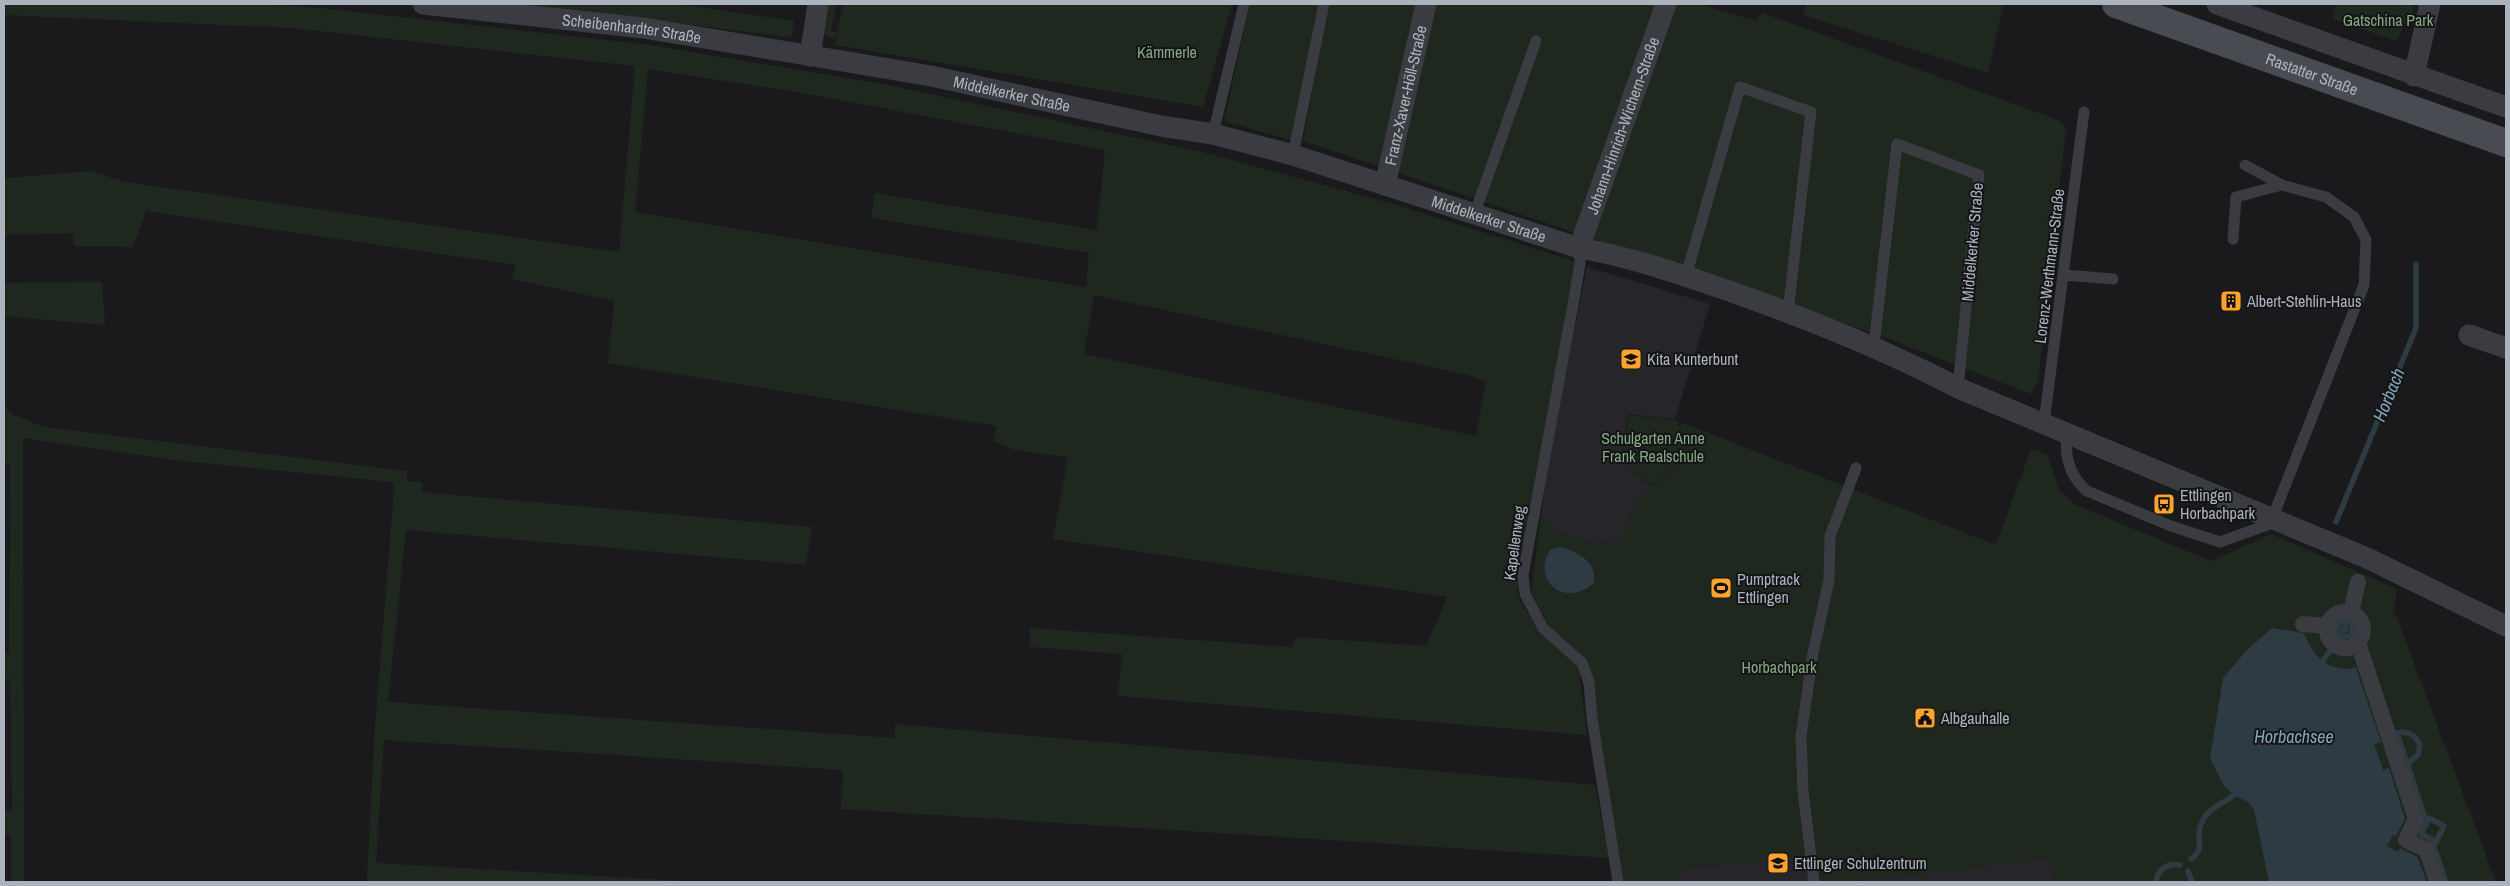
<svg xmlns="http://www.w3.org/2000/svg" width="2510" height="886" viewBox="0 0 2510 886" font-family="'Archivo Narrow',sans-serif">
	<rect width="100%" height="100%" fill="#1a1a1c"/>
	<path fill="#26262a" d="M 1587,267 L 1710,304 L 1675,419 L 1628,414 L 1621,464 L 1651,486 L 1634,504 L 1625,533 L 1614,543 L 1581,541 L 1558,532 L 1541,516 L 1550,450 Z
		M 1811,856 L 1814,882 L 1682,882 L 1679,869 Z
		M 2051,858 L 2053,882 L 1851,882 Z"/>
	<path fill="#1f281f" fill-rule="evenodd" d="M 4,4 L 258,4 L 321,8 L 650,45 L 888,85 L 1202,152 L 1397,205 L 1576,262 L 1518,576 L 1518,597 L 1538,629 L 1578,664 L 1587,735 L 1118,696 L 1122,654 L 1029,647 L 1030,628 L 1291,647 L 1296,637 L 1426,646 L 1447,597 L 1053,539 L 1068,457 L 1015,450 L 993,441 L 997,426 L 608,363 L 614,301 L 512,279 L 516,265 L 146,211 L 133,247 L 74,246 L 73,233 L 4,235 L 4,178 L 91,171 L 125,182 L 619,252 L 635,66 L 292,28 L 4,15 ZM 648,69 L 797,92 L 1105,150 L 1097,230 L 875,193 L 871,218 L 1089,253 L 1086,287 L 635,212 ZM 1094,295 L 1469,375 L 1486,382 L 1476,436 L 1084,354 Z
		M 522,4 L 678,4 L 794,21 L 792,35 L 788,37 Z
		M 827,4 L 836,4 L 831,31 L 837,32 L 835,39 L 822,34 Z
		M 843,4 L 1232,4 L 1203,107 L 835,45 Z
		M 1250,4 L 1701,4 L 1755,21 L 1763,13 L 2058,120 L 2066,128 L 2038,383 L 2031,394 L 1876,334 L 1303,141 L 1319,55 L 1291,140 L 1224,121 Z
		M 1807,4 L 1997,4 L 2003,6 L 1988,73 L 1803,15 Z
		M 2335,4 L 2414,4 L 2412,13 L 2396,41 L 2333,19 Z
		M 102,282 L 105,325 L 4,316 L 4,283 Z
		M 4,404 L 12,414 L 44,427 L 407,471 L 407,481 L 422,482 L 422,492 L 812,527 L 806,565 L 406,530 L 388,702 L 895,738 L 895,724 L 1595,785 L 1609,858 L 841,809 L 843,770 L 384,740 L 376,863 L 702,882 L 367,882 L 374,740 L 394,489 L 392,482 L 174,460 L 23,438 L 24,882 L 11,882 L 11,834 L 4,834 L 4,811 L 12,810 L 10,679 L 4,679 L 4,654 L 9,653 L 10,463 L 4,463 Z
		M 1629,415 L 1677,420 L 1680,428 L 1683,461 L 1651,485 L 1621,464 Z
		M 1680,422 L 1996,545 L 2031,449 L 2047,454 L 2059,490 L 2076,505 L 2211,561 L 2271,534 L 2397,589 L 2394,610 L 2496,882 L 2053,882 L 2051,858 L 1851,882 L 1814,882 L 1810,856 L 1679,869 L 1682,882 L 1618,882 L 1582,663 L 1548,624 L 1531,593 L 1541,516 L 1558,532 L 1581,541 L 1614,543 L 1625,533 L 1634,504 L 1651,486 L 1683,462 Z"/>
	<path fill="#2e3b42" d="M 1560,547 C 1578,552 1597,561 1594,583 C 1566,608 1531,582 1550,550 Z
		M 2272,628 L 2304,633 C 2314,658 2328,672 2356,668 L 2381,742 L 2374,744 L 2383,770 L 2389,768 L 2405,819 L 2396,836 L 2393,835 L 2387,846 L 2398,852 L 2400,848 L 2417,857 L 2427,882 L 2269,882 L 2254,810 L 2248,802 L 2234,795 L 2224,786 L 2210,758 L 2223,678 L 2247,650 Z"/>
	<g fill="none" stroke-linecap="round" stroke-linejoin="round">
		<path stroke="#2e3b42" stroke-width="5.5" d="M 2336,522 L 2416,328 L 2416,264
			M2337 629a8 8 0 1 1 16 0a8 8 0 1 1-16 0Z
			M 2345,627 L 2347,629 L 2344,631 L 2343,629 Z
			M 2322,662 L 2341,636
			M 2407,764 L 2418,755 L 2420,745 C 2415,735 2408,730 2397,733 L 2427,824
			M 2429,818 L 2444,826 L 2436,842 L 2421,834 Z
			M 2432,840 L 2446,882
			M 2191,859 C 2208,847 2193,836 2203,820 C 2210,807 2223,804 2234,795
			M 2188,871 L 2192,882
			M 2156,882 C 2158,869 2167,863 2180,865"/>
		<path stroke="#3a3c42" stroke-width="11" d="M 1213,134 L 1244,4
			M 1293,155 L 1324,4
			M 2245,165 L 2282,185
			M 1474,215 L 1536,41
			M 1579,248 L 1580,263 L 1574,299 L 1523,575 L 1525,594 L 1543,628 L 1582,663 L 1589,683 L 1592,718 L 1618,882
			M 2065,275 L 2113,279
			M 1686,276 L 1740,87 L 1811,112 L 1788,312
			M 1871,345 L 1875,336 L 1897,144 L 1979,175 L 1958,388
			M 2044,423 L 2084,112
			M 2067,432 C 2064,456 2069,476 2087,491 L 2171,526 L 2220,542 L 2267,525 L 2272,519 L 2364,285 L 2366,240 L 2354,217 L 2326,197 L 2282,185 L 2236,197 L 2233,239
			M 1814,882 L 1803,791 L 1801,736 L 1813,653 L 1829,580 L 1830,536 L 1856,468"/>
		<path stroke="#3a3c42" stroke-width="16" d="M2327 630a18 18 0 1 1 36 0a18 18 0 1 1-36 0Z
			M 2351,612 L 2358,582
			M 2303,624 L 2327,626
			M 2358,643 L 2416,819 L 2406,840 L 2427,850 L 2437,882"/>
		<g stroke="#3a3c42" stroke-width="21">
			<path id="s1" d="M 423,4 L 643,28 L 789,52 L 931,76 L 1161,126 L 1213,134 L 1293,155 L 1579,248 C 1632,257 1682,275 1732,292 C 1811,320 1884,349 1958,388 L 2367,558 L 2506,626"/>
			<path d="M 2217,4 L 2506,107"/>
			<path d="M 810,56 L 818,4"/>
			<path d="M 2414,76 L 2430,4"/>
			<path id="s2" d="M 1385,185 L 1426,4"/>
			<path id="s3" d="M 1579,248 L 1666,4"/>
			<path d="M 2469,335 L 2506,348"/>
		</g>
		<path stroke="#484c52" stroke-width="28" id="s4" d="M 2116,4 L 2506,143"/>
	</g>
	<defs>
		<g id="building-square" transform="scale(1.125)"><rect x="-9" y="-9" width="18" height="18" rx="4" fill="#ffa32f" stroke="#151517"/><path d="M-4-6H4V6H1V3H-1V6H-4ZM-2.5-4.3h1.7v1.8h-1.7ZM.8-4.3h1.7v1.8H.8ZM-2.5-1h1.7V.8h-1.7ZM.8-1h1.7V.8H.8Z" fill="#111"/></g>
		<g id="school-square" transform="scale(1.125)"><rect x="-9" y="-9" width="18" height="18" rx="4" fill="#ffa32f" stroke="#151517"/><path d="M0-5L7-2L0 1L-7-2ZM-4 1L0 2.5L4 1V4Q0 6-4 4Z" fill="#111"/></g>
		<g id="bus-square" transform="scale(1.125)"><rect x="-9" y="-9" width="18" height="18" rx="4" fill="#ffa32f" stroke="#151517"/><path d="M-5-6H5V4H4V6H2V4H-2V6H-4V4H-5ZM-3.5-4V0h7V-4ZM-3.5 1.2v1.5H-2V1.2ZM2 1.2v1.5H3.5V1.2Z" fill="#111"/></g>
		<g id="stadium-square" transform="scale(1.125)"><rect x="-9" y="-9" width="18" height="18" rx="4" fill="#ffa32f" stroke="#151517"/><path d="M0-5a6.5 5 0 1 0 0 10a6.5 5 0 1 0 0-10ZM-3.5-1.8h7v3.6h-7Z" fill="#111"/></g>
		<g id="civic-square" transform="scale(1.125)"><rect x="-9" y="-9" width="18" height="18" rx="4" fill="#ffa32f" stroke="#151517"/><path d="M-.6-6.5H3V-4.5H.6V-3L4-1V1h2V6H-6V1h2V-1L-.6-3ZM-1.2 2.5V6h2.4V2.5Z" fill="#111"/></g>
	</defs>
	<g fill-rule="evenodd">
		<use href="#building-square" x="2231" y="301"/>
		<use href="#school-square" x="1631" y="359"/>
		<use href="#bus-square" x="2164" y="504"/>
		<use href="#stadium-square" x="1721" y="588"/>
		<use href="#civic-square" x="1925" y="718"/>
		<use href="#school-square" x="1778" y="863"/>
	</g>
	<g text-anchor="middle" stroke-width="4" stroke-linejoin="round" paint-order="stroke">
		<g font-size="16" fill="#83a981" stroke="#151517">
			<text x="2388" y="26">Gatschina Park</text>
			<text x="1167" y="58">Kämmerle</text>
			<text x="1653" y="444">Schulgarten Anne<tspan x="1653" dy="18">Frank Realschule</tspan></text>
			<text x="1779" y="673">Horbachpark</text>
		</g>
		<g font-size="16" fill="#abb3bd" stroke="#151517">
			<text dy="6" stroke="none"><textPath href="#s1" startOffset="210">Scheibenhardter Straße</textPath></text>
			<text dy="6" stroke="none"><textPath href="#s4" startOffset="208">Rastatter Straße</textPath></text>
			<text dy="6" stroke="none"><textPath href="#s1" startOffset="596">Middelkerker Straße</textPath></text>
			<text dy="6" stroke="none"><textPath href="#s2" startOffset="92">Franz-Xaver-Höll-Straße</textPath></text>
			<text dy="6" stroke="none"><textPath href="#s3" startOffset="130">Johann-Hinrich-Wichern-Straße</textPath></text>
			<text dy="6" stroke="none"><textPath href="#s1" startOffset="1090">Middelkerker Straße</textPath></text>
			<text transform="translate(1972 242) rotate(-85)" y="6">Middelkerker Straße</text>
			<text transform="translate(2049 266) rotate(-83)" y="6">Lorenz-Werthmann-Straße</text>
			<text transform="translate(1514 543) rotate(-82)" y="6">Kapellenweg</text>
		</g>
		<g font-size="16" fill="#abb3bd" stroke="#151517" text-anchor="start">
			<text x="2247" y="307">Albert-Stehlin-Haus</text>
			<text x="1647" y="365">Kita Kunterbunt</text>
			<text x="2180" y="501">Ettlingen<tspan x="2180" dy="18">Horbachpark</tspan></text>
			<text x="1737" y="585">Pumptrack<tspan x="1737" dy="18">Ettlingen</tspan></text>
			<text x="1941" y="724">Albgauhalle</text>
			<text x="1794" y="869">Ettlinger Schulzentrum</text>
		</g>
		<g font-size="18" font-style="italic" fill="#81a5ba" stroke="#151517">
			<text transform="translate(2389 395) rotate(-68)" y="6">Horbach</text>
			<text x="2294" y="743">Horbachsee</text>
		</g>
	</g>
	<rect width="2510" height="886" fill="none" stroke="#abb3bd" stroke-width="10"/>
</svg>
